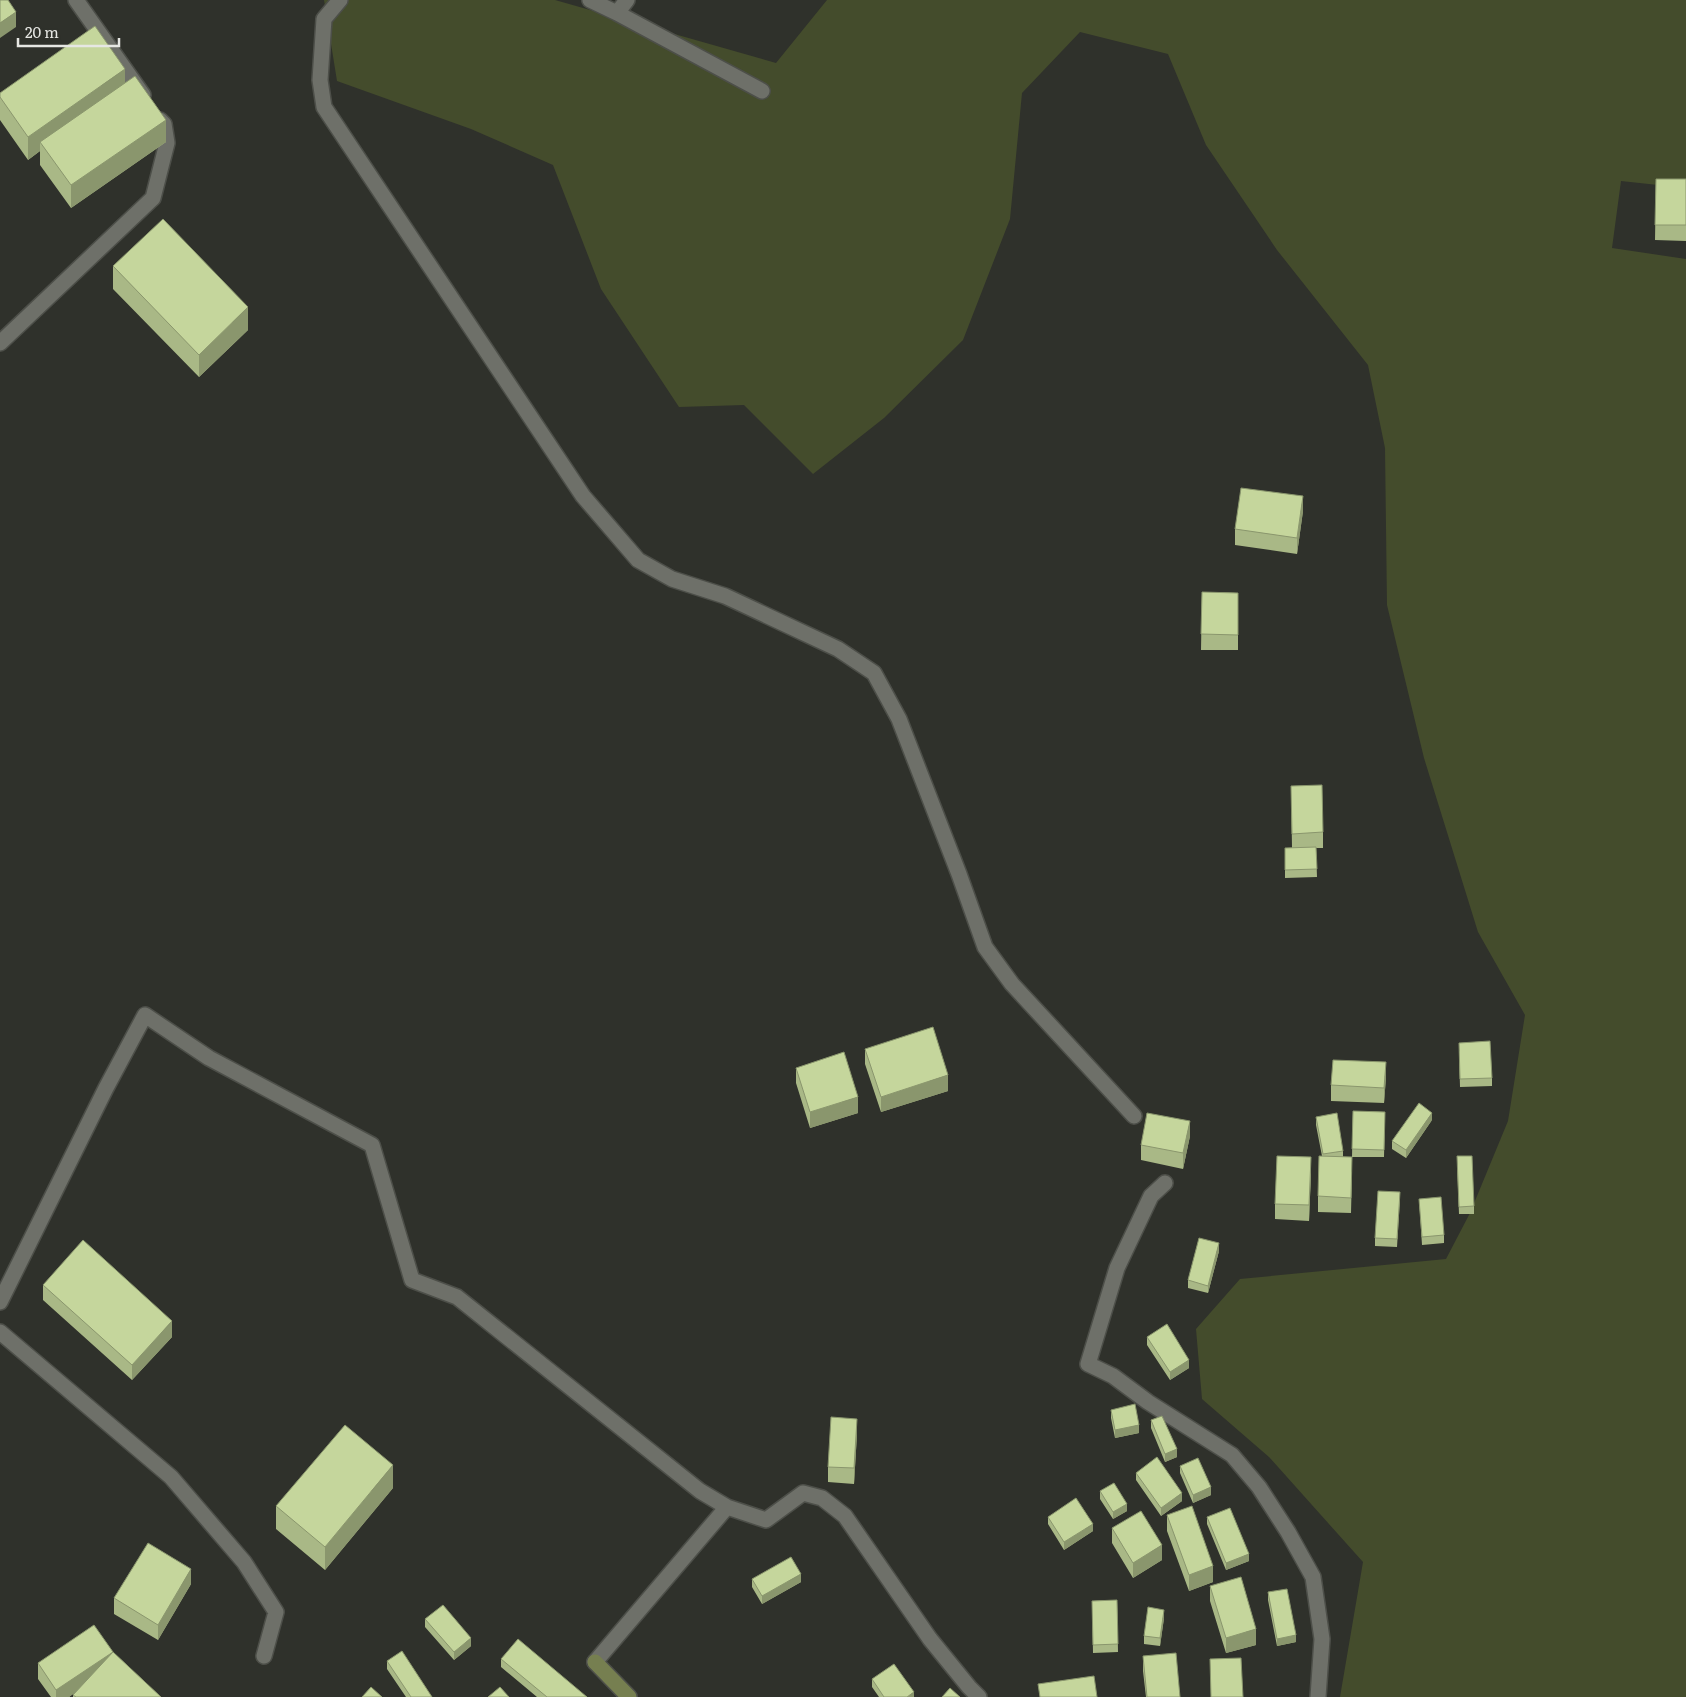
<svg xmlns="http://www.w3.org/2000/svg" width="1686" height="1697" viewBox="0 0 1686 1697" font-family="Literata,serif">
	<rect width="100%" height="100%" fill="#2f312b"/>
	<path fill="#444c2c" d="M 324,0 L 555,0 L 776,63 L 827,0 L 1686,0 L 1686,188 L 1621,181 L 1612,248 L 1686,259 L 1686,1697 L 1340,1697 L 1363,1562 L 1269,1457 L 1202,1399 L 1196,1329 L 1240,1279 L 1446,1259 L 1470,1213 L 1508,1121 L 1525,1015 L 1478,932 L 1424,758 L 1387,605 L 1385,448 L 1368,365 L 1277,250 L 1206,145 L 1168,54 L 1080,32 L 1022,93 L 1010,219 L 963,340 L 884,418 L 813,474 L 744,405 L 679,407 L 601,289 L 553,165 L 471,129 L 337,81 Z"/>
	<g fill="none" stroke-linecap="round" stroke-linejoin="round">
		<g stroke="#4d4f49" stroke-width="18">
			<path id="street" d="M 76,0 L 143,95
				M 340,0 L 324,19 L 320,80 L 324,107 L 583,496 L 638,560 L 672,579 L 725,596 L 838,649 L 874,673 L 899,719 L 959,874 L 985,947 L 1012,984 L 1134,1116
				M 590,0 L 617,13 L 627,0
				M 617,13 L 762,91
				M 0,343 L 153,198 L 167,143 L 164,124 L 160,120
				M 1165,1183 L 1151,1196 L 1117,1268 L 1088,1364 L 1113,1376 L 1148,1402 L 1232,1455 L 1259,1487 L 1288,1532 L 1313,1577 L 1322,1639 L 1318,1697
				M 0,1302 L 106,1088 L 145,1015 L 209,1058 L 372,1145 L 412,1280 L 457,1297 L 700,1491 L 727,1507 L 766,1520 L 803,1493 L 822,1498 L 845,1516 L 930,1639 L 969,1687 L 979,1697
				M 0,1332 L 171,1477 L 244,1562 L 276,1612 L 264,1656
				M 595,1662 L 727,1507"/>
		</g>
		<g stroke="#4d4f49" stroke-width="18">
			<path id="secondary" d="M 595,1662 L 629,1697"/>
		</g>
		<use href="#street" stroke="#6e7069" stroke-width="15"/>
		<use href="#secondary" stroke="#767f50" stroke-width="15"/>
	</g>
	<path fill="#a9b886" d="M 125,83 L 166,142 L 71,208 L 40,165 L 40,151 L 28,160 L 0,120 L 0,93 Z
		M 1656,179 L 1686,179 L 1686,241 L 1655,240 Z
		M 113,266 L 248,330 L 199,377 L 113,289 Z
		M 1303,511 L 1297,554 L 1235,545 L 1235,529 Z
		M 1202,592 L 1238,593 L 1238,650 L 1201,650 Z
		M 1291,786 L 1323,832 L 1323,848 L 1316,848 L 1317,877 L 1285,878 L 1285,848 L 1292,848 Z
		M 865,1049 L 948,1091 L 881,1112 L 865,1064 Z
		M 1459,1051 L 1492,1078 L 1492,1086 L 1460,1087 Z
		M 796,1068 L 858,1113 L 810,1128 L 796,1083 Z
		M 1386,1077 L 1384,1103 L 1331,1101 L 1331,1085 Z
		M 1353,1111 L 1385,1112 L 1384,1157 L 1352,1157 Z
		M 1316,1117 L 1343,1151 L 1343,1157 L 1352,1173 L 1351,1213 L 1318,1212 L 1318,1196 L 1322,1156 L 1316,1125 Z
		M 1432,1120 L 1406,1158 L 1392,1149 L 1392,1141 Z
		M 1190,1136 L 1183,1169 L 1141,1160 L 1141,1145 Z
		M 1457,1164 L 1474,1206 L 1474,1214 L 1459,1214 Z
		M 1311,1173 L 1309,1221 L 1275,1219 L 1275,1204 Z
		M 1400,1199 L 1397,1247 L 1375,1246 L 1375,1238 Z
		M 1419,1199 L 1444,1235 L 1444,1243 L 1422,1245 Z
		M 1219,1251 L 1208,1293 L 1188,1288 L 1188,1280 Z
		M 43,1285 L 172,1337 L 132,1380 L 43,1300 Z
		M 1147,1337 L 1189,1368 L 1170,1380 L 1147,1345 Z
		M 1111,1410 L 1139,1433 L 1115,1438 L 1111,1418 Z
		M 1151,1420 L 1177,1457 L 1165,1462 L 1151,1428 Z
		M 857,1434 L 854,1484 L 828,1482 L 828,1467 Z
		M 1180,1466 L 1211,1495 L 1193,1503 L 1180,1473 Z
		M 1136,1473 L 1182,1501 L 1161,1516 L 1136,1480 Z
		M 393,1488 L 325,1570 L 276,1529 L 276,1506 Z
		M 1100,1491 L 1127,1511 L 1113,1519 L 1100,1499 Z
		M 1167,1515 L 1213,1582 L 1189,1591 L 1167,1531 Z
		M 1048,1517 L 1093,1531 L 1064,1550 L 1048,1524 Z
		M 1207,1517 L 1249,1561 L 1226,1570 L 1207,1524 Z
		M 1112,1528 L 1162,1560 L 1133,1578 L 1112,1543 Z
		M 752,1579 L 801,1582 L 762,1604 L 752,1587 Z
		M 191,1584 L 158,1640 L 114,1614 L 114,1598 Z
		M 1210,1586 L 1256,1645 L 1226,1653 L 1210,1601 Z
		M 1268,1592 L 1296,1642 L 1277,1646 L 1268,1600 Z
		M 1117,1600 L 1118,1652 L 1093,1653 L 1092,1601 Z
		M 1164,1618 L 1160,1646 L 1144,1644 L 1144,1636 Z
		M 425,1619 L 471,1646 L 454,1660 L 425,1627 Z
		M 113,1652 L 161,1697 L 73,1697 L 73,1695 L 74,1693 L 69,1697 L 51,1697 L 38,1679 L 38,1663 Z
		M 1143,1656 L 1180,1697 L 1146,1697 L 1143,1671 Z
		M 501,1659 L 587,1697 L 537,1697 L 501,1667 Z
		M 387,1661 L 432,1697 L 406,1697 L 387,1669 Z
		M 872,1679 L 914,1697 L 879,1697 L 872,1687 Z"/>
	<path fill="#8a966d" d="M 16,12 L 16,27 L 0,38 L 0,23 Z
		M 125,69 L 125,92 L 40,142 L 40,151 L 28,160 L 28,137 Z
		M 166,120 L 166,142 L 71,208 L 71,185 Z
		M 248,307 L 248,330 L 199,377 L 199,355 Z
		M 1303,496 L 1303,511 L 1297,554 L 1297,538 Z
		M 1386,1062 L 1386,1077 L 1384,1103 L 1384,1088 Z
		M 948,1075 L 948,1091 L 881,1112 L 881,1097 Z
		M 858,1097 L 858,1113 L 810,1128 L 810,1112 Z
		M 1432,1113 L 1432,1120 L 1406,1158 L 1406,1150 Z
		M 1190,1121 L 1190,1136 L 1183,1169 L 1183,1153 Z
		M 1311,1157 L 1311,1173 L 1309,1221 L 1309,1205 Z
		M 1219,1243 L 1219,1251 L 1208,1293 L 1208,1286 Z
		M 172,1321 L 172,1337 L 132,1380 L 132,1365 Z
		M 1189,1360 L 1189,1368 L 1170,1380 L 1170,1372 Z
		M 857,1419 L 857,1434 L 854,1484 L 854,1468 Z
		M 1139,1425 L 1139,1433 L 1115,1438 L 1115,1430 Z
		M 1177,1449 L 1177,1457 L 1165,1462 L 1165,1454 Z
		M 393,1465 L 393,1488 L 325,1570 L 325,1547 Z
		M 1211,1487 L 1211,1495 L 1193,1503 L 1193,1495 Z
		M 1182,1493 L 1182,1501 L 1161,1516 L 1161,1508 Z
		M 1127,1504 L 1127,1511 L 1113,1519 L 1113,1512 Z
		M 1093,1524 L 1093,1531 L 1064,1550 L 1064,1542 Z
		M 1162,1545 L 1162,1560 L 1133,1578 L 1133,1563 Z
		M 1249,1554 L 1249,1561 L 1226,1570 L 1226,1563 Z
		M 1213,1566 L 1213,1582 L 1189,1591 L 1189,1575 Z
		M 191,1569 L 191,1584 L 158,1640 L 158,1625 Z
		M 801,1574 L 801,1582 L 762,1604 L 762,1596 Z
		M 1164,1610 L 1164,1618 L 1160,1646 L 1160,1638 Z
		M 1256,1629 L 1256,1645 L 1226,1653 L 1226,1638 Z
		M 1296,1635 L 1296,1642 L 1277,1646 L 1277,1639 Z
		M 471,1638 L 471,1646 L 454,1660 L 454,1652 Z
		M 113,1652 L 113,1667 L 69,1697 L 56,1697 L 56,1690 Z
		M 914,1692 L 914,1697 L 907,1697 Z"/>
	<path fill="#c5d69c" stroke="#8a966d" d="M 0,0 L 8,0 L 16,12 L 0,23 Z
		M 95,26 L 125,69 L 28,137 L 0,97 L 0,93 Z
		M 135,76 L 166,120 L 71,185 L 40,142 Z
		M 1656,179 L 1686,179 L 1686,225 L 1655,225 Z
		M 163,219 L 248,307 L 199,355 L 113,266 Z
		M 1241,488 L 1303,496 L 1297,538 L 1235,529 Z
		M 1202,592 L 1238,593 L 1238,635 L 1201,634 Z
		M 1322,785 L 1323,832 L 1292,834 L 1291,786 Z
		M 1316,847 L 1317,869 L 1285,870 L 1285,848 Z
		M 933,1027 L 948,1075 L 881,1097 L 865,1049 Z
		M 1490,1041 L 1492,1078 L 1460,1079 L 1459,1043 Z
		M 844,1052 L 858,1097 L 810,1112 L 796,1068 Z
		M 1333,1060 L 1386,1062 L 1384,1088 L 1331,1085 Z
		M 1419,1103 L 1432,1113 L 1406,1150 L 1392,1141 Z
		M 1353,1111 L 1385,1112 L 1384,1150 L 1352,1149 Z
		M 1147,1113 L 1190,1121 L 1183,1153 L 1141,1145 Z
		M 1337,1113 L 1343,1151 L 1323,1154 L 1316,1117 Z
		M 1277,1156 L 1311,1157 L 1309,1205 L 1275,1204 Z
		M 1319,1156 L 1352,1157 L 1351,1198 L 1318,1196 Z
		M 1457,1156 L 1472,1156 L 1474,1206 L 1459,1207 Z
		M 1378,1191 L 1400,1192 L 1397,1239 L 1375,1238 Z
		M 1441,1197 L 1444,1235 L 1422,1237 L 1419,1199 Z
		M 1199,1238 L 1219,1243 L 1208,1286 L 1188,1280 Z
		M 83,1240 L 172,1321 L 132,1365 L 43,1285 Z
		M 1167,1324 L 1189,1360 L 1170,1372 L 1147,1337 Z
		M 1135,1404 L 1139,1425 L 1115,1430 L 1111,1410 Z
		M 1162,1416 L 1177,1449 L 1165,1454 L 1151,1420 Z
		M 831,1417 L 857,1419 L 854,1468 L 828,1467 Z
		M 345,1425 L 393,1465 L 325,1547 L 276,1506 Z
		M 1157,1457 L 1182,1493 L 1161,1508 L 1136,1473 Z
		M 1198,1458 L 1211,1487 L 1193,1495 L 1180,1466 Z
		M 1114,1483 L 1127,1504 L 1113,1512 L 1100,1491 Z
		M 1076,1498 L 1093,1524 L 1064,1542 L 1048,1517 Z
		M 1192,1506 L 1213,1566 L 1189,1575 L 1167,1515 Z
		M 1230,1508 L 1249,1554 L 1226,1563 L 1207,1517 Z
		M 1141,1511 L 1162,1545 L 1133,1563 L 1112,1528 Z
		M 148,1543 L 191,1569 L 158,1625 L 114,1598 Z
		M 791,1557 L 801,1574 L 762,1596 L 752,1579 Z
		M 1241,1577 L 1256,1629 L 1226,1638 L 1210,1586 Z
		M 1287,1589 L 1296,1635 L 1277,1639 L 1268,1592 Z
		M 1117,1600 L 1118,1644 L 1093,1645 L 1092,1601 Z
		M 443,1605 L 471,1638 L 454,1652 L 425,1619 Z
		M 1148,1607 L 1164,1610 L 1160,1638 L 1144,1636 Z
		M 94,1625 L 113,1652 L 56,1690 L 38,1663 Z
		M 518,1639 L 587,1697 L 547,1697 L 501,1659 Z
		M 402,1651 L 432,1697 L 411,1697 L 387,1661 Z
		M 113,1652 L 161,1697 L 76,1697 L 73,1695 Z
		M 1176,1653 L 1180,1697 L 1147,1697 L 1143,1656 Z
		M 1241,1658 L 1243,1697 L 1211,1697 L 1210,1659 Z
		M 894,1664 L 914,1692 L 907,1697 L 884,1697 L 872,1679 Z
		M 1094,1676 L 1097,1697 L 1040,1697 L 1038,1684 Z
		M 371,1687 L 382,1697 L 362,1697 Z
		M 500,1687 L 509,1697 L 488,1697 Z
		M 950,1688 L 960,1697 L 942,1697 Z"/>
	<path d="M18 38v8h101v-8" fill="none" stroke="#e6e7e3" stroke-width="2.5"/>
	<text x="25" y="38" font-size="15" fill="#e6e7e3" stroke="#2f312b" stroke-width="4" paint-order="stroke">20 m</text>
</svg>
